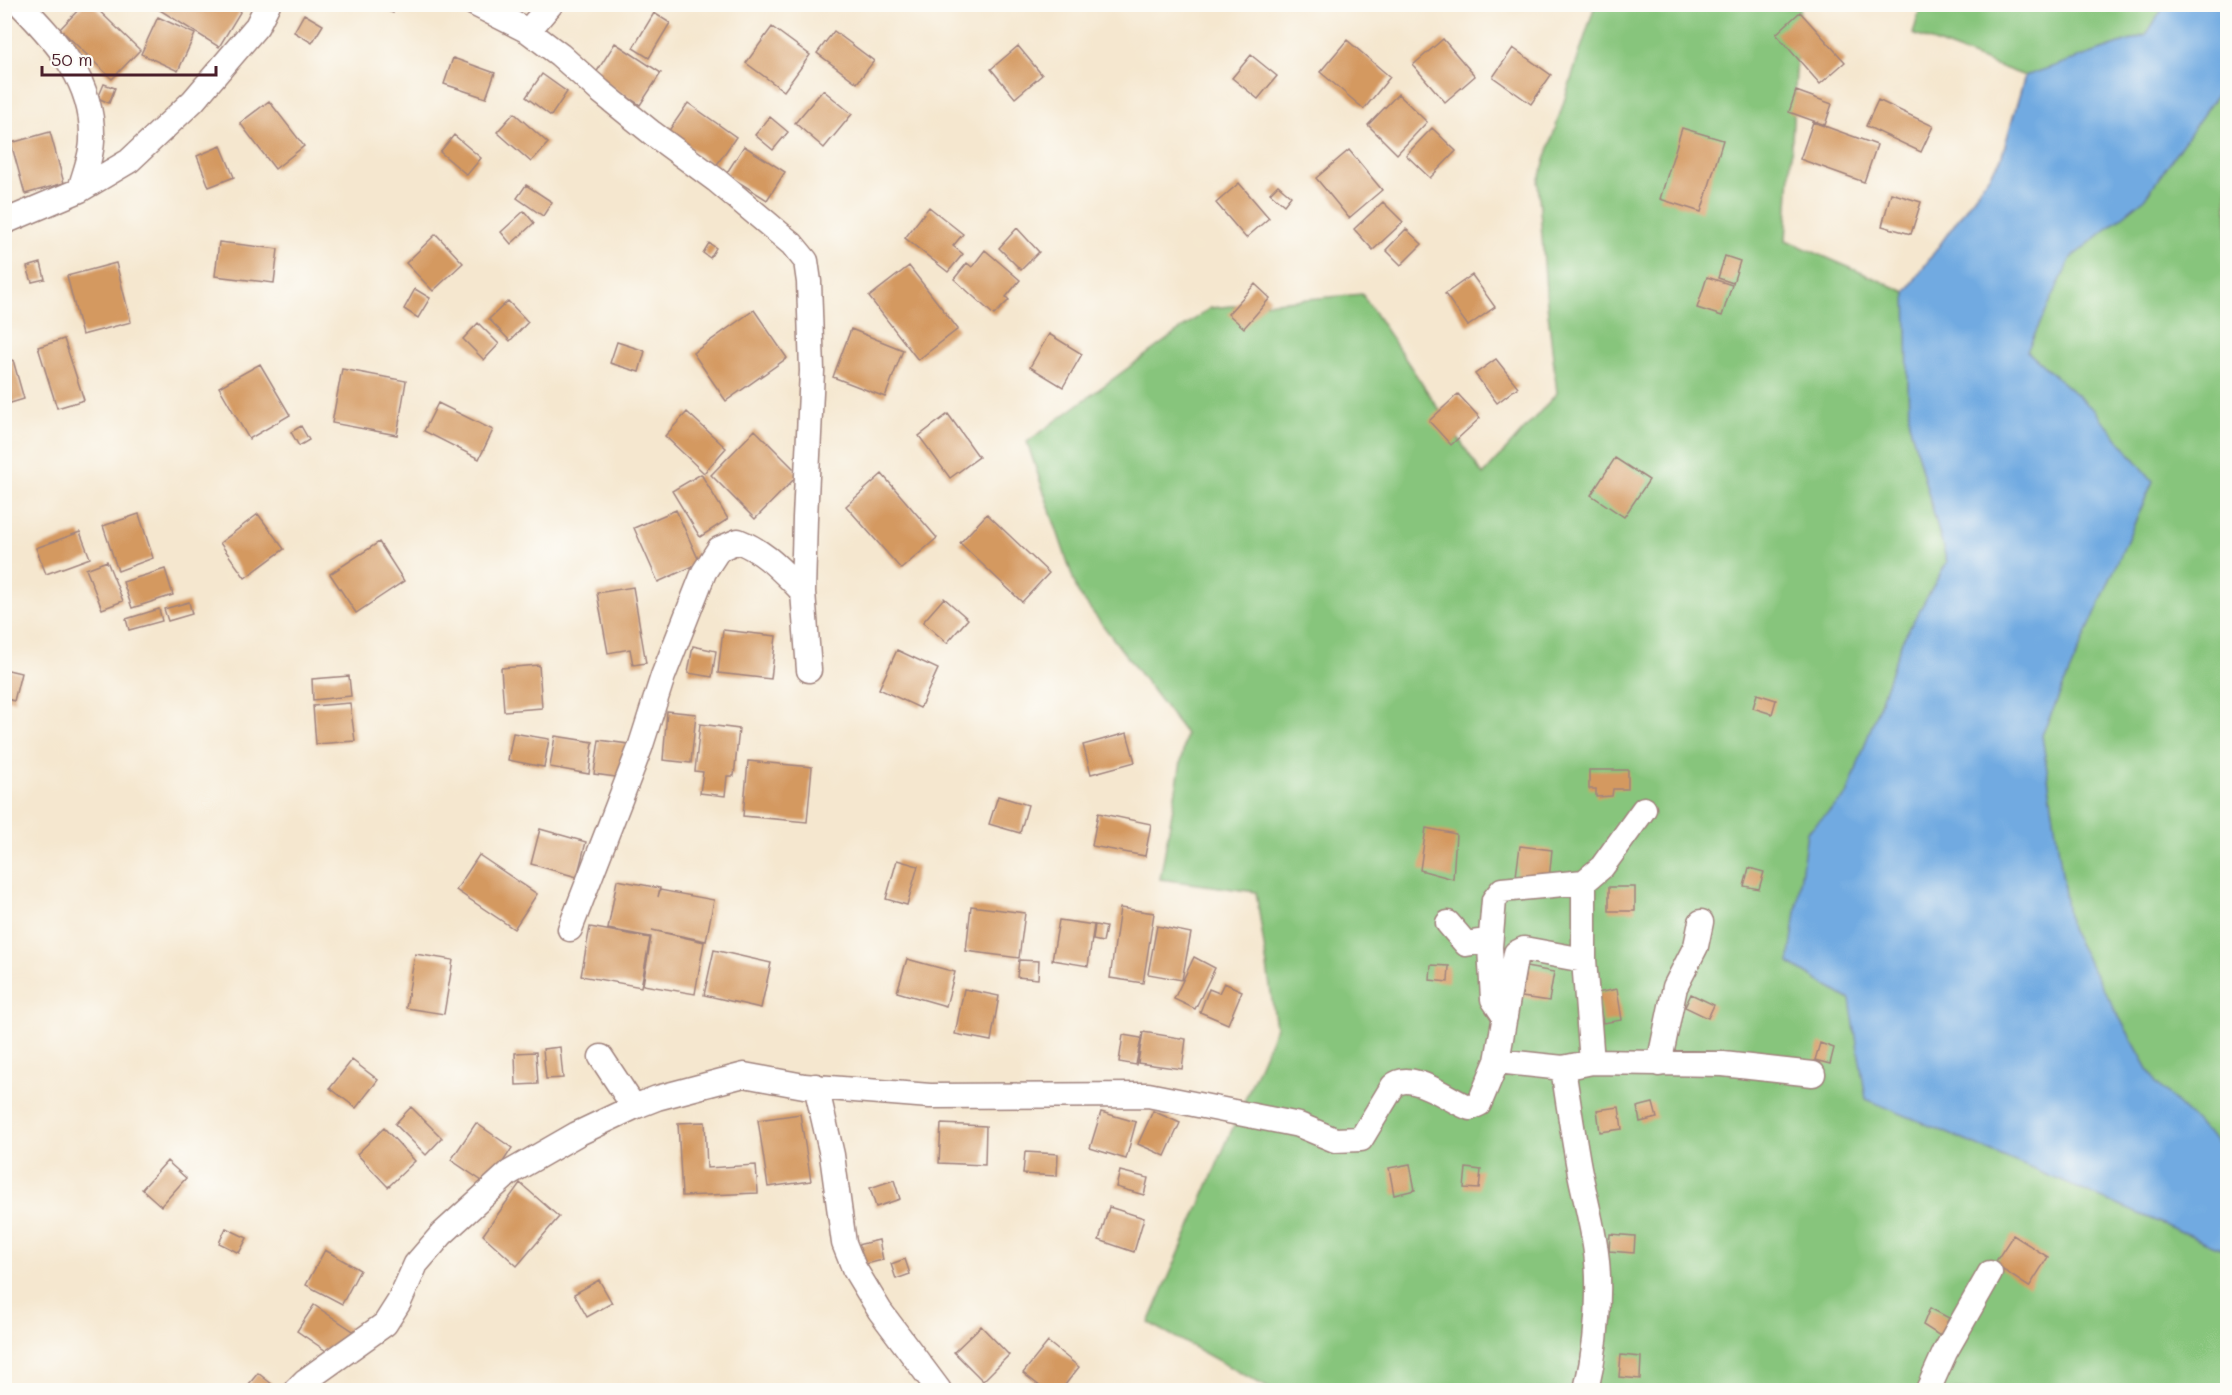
<svg xmlns="http://www.w3.org/2000/svg" width="2232" height="1395" viewBox="0 0 2232 1395" font-family="Mali,sans-serif">
	<rect width="100%" height="100%" fill="#fdfcf7"/>
	<filter id="ink" filterUnits="userSpaceOnUse"><feTurbulence type="fractalNoise" baseFrequency=".0167" numOctaves="2"/><feDisplacementMap in="SourceGraphic" scale="12" xChannelSelector="R" yChannelSelector="G"/><feConvolveMatrix kernelMatrix="1 2 1 2 8 2 1 2 1" color-interpolation-filters="sRGB"/></filter>
	<filter id="wash" filterUnits="userSpaceOnUse"><feTurbulence type="fractalNoise" baseFrequency=".008" numOctaves="4" result="noise"/><feDisplacementMap in="SourceGraphic" scale="24" xChannelSelector="R" yChannelSelector="G"/><feGaussianBlur stdDeviation="1.35" result="paint"/><feColorMatrix in="noise" values="0 0 0 0 0 0 0 0 0 0 0 0 0 0 0 0 0 1.4 0 .05"/><feComposite in="paint" operator="in"/></filter>
	<g filter="url(#wash)">
		<rect width="100%" height="100%" fill="#f5e7cf"/>
		<path fill="#87c57c" stroke="#687254" stroke-width="1.5" d="M 1595,5 L 1800,5 L 1786,240 L 1906,292 L 2001,159 L 2025,76 L 1913,34 L 1921,5 L 2227,5 L 2227,1390 L 1272,1390 L 1149,1323 L 1276,1027 L 1256,892 L 1160,879 L 1186,734 L 1078,593 L 1027,442 L 1210,308 L 1362,294 L 1483,475 L 1557,393 L 1547,304 L 1538,182 Z"/>
		<path fill="#71aae1" stroke="#5e6486" stroke-width="1.5" d="M 2165,5 L 2227,5 L 2227,80 L 2145,198 L 2071,258 L 2027,351 L 2095,411 L 2153,481 L 2042,735 L 2070,929 L 2156,1083 L 2227,1152 L 2227,1251 L 1866,1099 L 1850,1000 L 1789,963 L 1807,832 L 1847,795 L 1902,641 L 1947,562 L 1909,423 L 1906,292 L 2001,159 L 2025,76 L 2146,35 Z"/>
		<g id="blocks">
			<path fill="#d49960" d="M 84,4 L 92,4 L 140,50 L 112,79 L 60,29 Z
				M 157,4 L 245,4 L 219,47 L 155,7 Z
				M 370,4 L 396,4 L 393,13 Z
				M 1800,12 L 1845,62 L 1820,84 L 1776,34 Z
				M 654,13 L 670,23 L 649,58 L 633,48 Z
				M 304,14 L 323,25 L 312,43 L 294,32 Z
				M 158,17 L 195,34 L 178,71 L 141,54 Z
				M 772,27 L 810,55 L 784,91 L 746,63 Z
				M 834,31 L 874,61 L 857,83 L 817,53 Z
				M 1443,39 L 1475,76 L 1445,102 L 1413,65 Z
				M 1347,40 L 1390,77 L 1364,109 L 1320,72 Z
				M 615,43 L 661,73 L 640,105 L 594,76 Z
				M 1018,46 L 1042,75 L 1015,98 L 991,69 Z
				M 1513,48 L 1551,75 L 1531,104 L 1493,77 Z
				M 1251,55 L 1277,76 L 1258,99 L 1232,78 Z
				M 453,58 L 495,73 L 486,98 L 444,84 Z
				M 542,74 L 567,92 L 551,116 L 526,97 Z
				M 104,84 L 115,88 L 109,103 L 98,98 Z
				M 823,90 L 852,114 L 824,148 L 795,123 Z
				M 1796,91 L 1832,104 L 1825,125 L 1789,112 Z
				M 1398,94 L 1427,122 L 1397,154 L 1368,125 Z
				M 1878,100 L 1933,126 L 1921,152 L 1866,126 Z
				M 269,101 L 304,146 L 275,169 L 240,123 Z
				M 688,103 L 736,137 L 716,166 L 668,132 Z
				M 514,113 L 548,143 L 531,162 L 497,132 Z
				M 770,117 L 788,132 L 773,150 L 755,135 Z
				M 1813,122 L 1877,145 L 1864,182 L 1800,159 Z
				M 1432,128 L 1456,151 L 1430,178 L 1406,155 Z
				M 1682,128 L 1723,140 L 1701,212 L 1660,199 Z
				M 50,132 L 64,183 L 25,194 L 11,143 Z
				M 454,135 L 481,158 L 467,175 L 440,152 Z
				M 221,146 L 234,177 L 209,187 L 197,156 Z
				M 744,146 L 785,172 L 767,200 L 726,174 Z
				M 1349,150 L 1382,190 L 1349,218 L 1316,178 Z
				M 1239,183 L 1269,218 L 1246,238 L 1216,203 Z
				M 526,185 L 552,202 L 543,216 L 517,198 Z
				M 1278,185 L 1291,196 L 1284,205 L 1270,193 Z
				M 1891,193 L 1921,202 L 1911,234 L 1882,226 Z
				M 1383,202 L 1403,222 L 1373,250 L 1354,229 Z
				M 929,207 L 963,234 L 953,246 L 963,254 L 948,272 L 905,238 Z
				M 524,211 L 534,223 L 511,244 L 501,232 Z
				M 1017,228 L 1039,252 L 1021,270 L 999,248 Z
				M 1406,229 L 1422,244 L 1401,265 L 1386,250 Z
				M 436,234 L 463,263 L 433,291 L 406,263 Z
				M 219,242 L 278,249 L 274,283 L 215,276 Z
				M 709,243 L 716,248 L 710,258 L 703,253 Z
				M 985,250 L 1020,280 L 1006,297 L 1009,300 L 994,315 L 954,279 L 967,263 L 972,267 Z
				M 1725,256 L 1740,261 L 1733,283 L 1718,278 Z
				M 41,263 L 45,279 L 32,282 L 27,267 Z
				M 116,263 L 131,322 L 82,335 L 67,276 Z
				M 909,266 L 958,329 L 918,360 L 869,297 Z
				M 1472,275 L 1495,307 L 1468,326 L 1445,294 Z
				M 1707,277 L 1732,285 L 1722,316 L 1697,308 Z
				M 1255,284 L 1270,298 L 1244,328 L 1228,314 Z
				M 415,289 L 430,298 L 418,318 L 404,309 Z
				M 508,301 L 528,322 L 510,341 L 489,319 Z
				M 754,310 L 787,358 L 726,401 L 693,353 Z
				M 478,323 L 499,344 L 484,360 L 463,339 Z
				M 851,329 L 903,350 L 885,397 L 833,377 Z
				M 1049,334 L 1082,354 L 1063,387 L 1030,367 Z
				M 64,339 L 84,400 L 57,408 L 38,347 Z
				M 617,342 L 645,351 L 639,372 L 610,363 Z
				M 1496,359 L 1518,387 L 1497,403 L 1475,374 Z
				M 13,360 L 24,399 L 4,405 L 4,363 Z
				M 260,364 L 290,415 L 249,439 L 219,387 Z
				M 342,369 L 406,381 L 397,435 L 332,423 Z
				M 1458,394 L 1480,418 L 1451,445 L 1429,421 Z
				M 438,403 L 493,430 L 479,459 L 424,431 Z
				M 687,412 L 726,448 L 704,473 L 665,436 Z
				M 948,414 L 979,457 L 950,478 L 919,436 Z
				M 301,426 L 309,440 L 299,446 L 291,432 Z
				M 755,430 L 799,474 L 755,519 L 711,475 Z
				M 1615,458 L 1649,480 L 1624,517 L 1591,495 Z
				M 701,474 L 728,519 L 700,537 L 672,491 Z
				M 882,474 L 937,538 L 901,569 L 846,506 Z
				M 676,510 L 700,563 L 658,582 L 634,528 Z
				M 139,514 L 153,558 L 118,571 L 103,526 Z
				M 258,514 L 284,549 L 245,578 L 220,543 Z
				M 987,514 L 1049,573 L 1022,602 L 960,543 Z
				M 80,532 L 90,558 L 46,574 L 36,548 Z
				M 379,542 L 404,581 L 356,613 L 330,574 Z
				M 107,561 L 123,601 L 102,609 L 86,569 Z
				M 165,569 L 173,595 L 132,608 L 123,582 Z
				M 633,587 L 646,663 L 633,665 L 630,649 L 608,653 L 597,593 Z
				M 944,598 L 968,619 L 947,643 L 923,622 Z
				M 189,602 L 192,614 L 168,621 L 164,609 Z
				M 159,609 L 162,621 L 129,630 L 126,619 Z
				M 723,630 L 776,636 L 771,679 L 718,673 Z
				M 693,646 L 716,651 L 712,677 L 688,673 Z
				M 897,650 L 938,669 L 920,708 L 879,689 Z
				M 539,665 L 542,708 L 504,711 L 501,668 Z
				M 4,669 L 21,673 L 14,701 L 4,698 Z
				M 349,676 L 351,696 L 313,700 L 312,679 Z
				M 1757,694 L 1776,700 L 1772,714 L 1753,708 Z
				M 350,703 L 355,741 L 316,744 L 313,706 Z
				M 667,711 L 696,714 L 691,763 L 663,760 Z
				M 700,724 L 739,729 L 734,776 L 727,776 L 725,796 L 700,793 L 703,772 L 695,771 Z
				M 513,733 L 549,739 L 544,767 L 508,760 Z
				M 1127,733 L 1135,762 L 1091,774 L 1083,745 Z
				M 555,736 L 593,742 L 589,774 L 550,767 Z
				M 599,740 L 628,744 L 623,778 L 594,774 Z
				M 748,761 L 812,767 L 807,822 L 743,816 Z
				M 1589,770 L 1628,770 L 1628,789 L 1613,789 L 1612,796 L 1596,797 L 1596,789 L 1589,789 Z
				M 998,796 L 1028,805 L 1020,833 L 989,824 Z
				M 1098,813 L 1151,824 L 1145,856 L 1092,846 Z
				M 1426,828 L 1456,834 L 1453,879 L 1420,870 Z
				M 540,829 L 586,842 L 577,877 L 531,864 Z
				M 1520,846 L 1552,850 L 1549,880 L 1516,876 Z
				M 479,855 L 537,894 L 514,929 L 456,890 Z
				M 897,860 L 918,866 L 907,905 L 886,899 Z
				M 1749,868 L 1764,872 L 1759,889 L 1744,886 Z
				M 617,880 L 660,888 L 658,897 L 660,890 L 714,900 L 706,941 L 652,930 L 704,942 L 695,994 L 643,985 L 651,937 L 608,929 Z
				M 1609,887 L 1635,887 L 1635,911 L 1609,911 Z
				M 971,906 L 1025,913 L 1019,958 L 966,951 Z
				M 1120,908 L 1154,913 L 1143,983 L 1110,978 Z
				M 1059,920 L 1094,925 L 1088,966 L 1052,960 Z
				M 1095,925 L 1106,927 L 1103,942 L 1093,940 Z
				M 1157,926 L 1191,933 L 1182,980 L 1148,974 Z
				M 590,927 L 650,938 L 641,987 L 581,976 Z
				M 714,950 L 771,963 L 761,1008 L 704,995 Z
				M 415,954 L 453,960 L 444,1014 L 406,1008 Z
				M 1194,957 L 1215,968 L 1195,1009 L 1174,999 Z
				M 907,959 L 955,972 L 946,1006 L 897,992 Z
				M 1019,960 L 1039,961 L 1038,979 L 1017,977 Z
				M 1431,965 L 1449,966 L 1448,982 L 1430,980 Z
				M 1526,967 L 1554,972 L 1549,1001 L 1522,997 Z
				M 1224,983 L 1242,991 L 1228,1024 L 1200,1012 L 1209,989 L 1219,993 Z
				M 964,989 L 999,996 L 991,1041 L 955,1034 Z
				M 1617,989 L 1622,1020 L 1603,1023 L 1597,993 Z
				M 1691,994 L 1714,1005 L 1708,1018 L 1685,1007 Z
				M 1143,1032 L 1186,1039 L 1182,1069 L 1138,1063 Z
				M 1123,1035 L 1141,1038 L 1136,1065 L 1119,1062 Z
				M 1820,1043 L 1834,1048 L 1830,1064 L 1815,1060 Z
				M 560,1047 L 563,1078 L 546,1079 L 543,1049 Z
				M 536,1052 L 538,1084 L 516,1085 L 515,1053 Z
				M 352,1060 L 378,1080 L 356,1108 L 330,1088 Z
				M 1653,1103 L 1657,1118 L 1640,1122 L 1637,1107 Z
				M 411,1107 L 442,1138 L 426,1155 L 395,1124 Z
				M 1619,1107 L 1622,1129 L 1600,1132 L 1597,1110 Z
				M 1153,1111 L 1180,1123 L 1165,1156 L 1138,1144 Z
				M 1101,1112 L 1136,1122 L 1126,1159 L 1090,1148 Z
				M 800,1114 L 811,1181 L 768,1187 L 758,1120 Z
				M 705,1122 L 707,1168 L 756,1165 L 758,1193 L 682,1196 L 678,1123 Z
				M 476,1123 L 512,1148 L 488,1185 L 451,1160 Z
				M 941,1124 L 986,1126 L 985,1165 L 939,1163 Z
				M 384,1128 L 415,1161 L 388,1187 L 357,1154 Z
				M 1025,1152 L 1058,1154 L 1057,1176 L 1023,1174 Z
				M 167,1161 L 186,1178 L 161,1206 L 142,1189 Z
				M 1410,1164 L 1415,1190 L 1394,1195 L 1389,1168 Z
				M 1466,1168 L 1481,1170 L 1479,1189 L 1464,1188 Z
				M 1120,1171 L 1148,1178 L 1144,1195 L 1116,1187 Z
				M 894,1180 L 900,1199 L 876,1207 L 870,1188 Z
				M 520,1183 L 559,1217 L 517,1266 L 483,1235 Z
				M 1109,1207 L 1144,1218 L 1134,1252 L 1099,1240 Z
				M 226,1228 L 247,1238 L 239,1253 L 219,1243 Z
				M 1610,1234 L 1635,1236 L 1634,1253 L 1609,1251 Z
				M 2013,1235 L 2048,1257 L 2029,1287 L 1994,1264 Z
				M 879,1240 L 883,1260 L 861,1265 L 857,1245 Z
				M 325,1250 L 360,1270 L 342,1304 L 306,1285 Z
				M 905,1259 L 910,1274 L 896,1279 L 891,1264 Z
				M 599,1280 L 612,1303 L 587,1317 L 574,1294 Z
				M 314,1305 L 353,1331 L 335,1357 L 297,1331 Z
				M 1930,1308 L 1949,1318 L 1940,1336 L 1923,1325 Z
				M 981,1326 L 1009,1355 L 983,1381 L 954,1352 Z
				M 1048,1342 L 1079,1367 L 1061,1390 L 1045,1390 L 1023,1373 Z
				M 1621,1355 L 1641,1357 L 1640,1379 L 1619,1377 Z
				M 258,1373 L 278,1389 L 277,1390 L 256,1390 L 249,1384 Z"/>
		</g>
	</g>
	<g filter="url(#ink)">
		<use href="#blocks" fill-opacity="0" stroke="#a0837d" stroke-width="1.5"/>
		<g fill="none" stroke-linecap="round" stroke-linejoin="round">
			<g stroke="#a0837d" stroke-width="27">
				<path id="minor" d="M 20,4 C 58,43 94,82 92,140 C 92,156 84,174 80,190
					M 475,4 L 528,31 L 560,55 L 600,91 L 652,133 L 716,180 L 792,244 L 806,261 L 809,282 L 812,371 L 805,518 L 803,592 L 809,670
					M 528,31 L 551,4
					M 4,222 L 80,190 L 129,161 L 193,101 L 257,26 L 268,4
					M 1584,882 L 1584,960 L 1592,1062
					M 1448,923 L 1466,944 L 1478,942 L 1490,947
					M 570,929 L 640,748 L 663,676 L 704,572 L 719,549 L 738,541 C 766,552 782,571 803,592
					M 1505,1017 L 1493,999 L 1490,947 L 1494,900 L 1502,890 L 1584,882 L 1602,867 L 1644,809
					M 601,1057 L 634,1107
					M 1497,1061 L 1563,1068 L 1592,1062 L 1723,1064 L 1813,1074
					M 1659,1064 L 1675,987 L 1696,946 L 1701,922
					M 1563,1068 C 1568,1101 1573,1135 1579,1168 C 1586,1204 1597,1240 1598,1277 C 1599,1315 1595,1353 1586,1390
					M 816,1086 L 832,1155 L 844,1243 L 854,1268 L 880,1311 L 939,1390
					M 296,1390 L 305,1381 L 385,1324 L 399,1302 L 416,1264 L 442,1234 L 509,1173 L 577,1134 L 634,1107 L 657,1098 L 744,1075 L 804,1086 L 930,1096 L 1148,1095 L 1299,1125 L 1335,1140 L 1361,1139 L 1393,1086 C 1411,1069 1450,1101 1470,1108 L 1479,1104 L 1497,1061 L 1516,953 L 1524,949 L 1584,960
					M 1928,1390 L 1945,1352 L 1990,1273"/>
			</g>
			<use href="#minor" stroke="#fff" stroke-width="24"/>
		</g>
	</g>
	<rect width="2232" height="1395" fill="none" stroke="#fdfcf7" stroke-width="24"/>
	<path d="M42 66v9h174v-9" fill="none" stroke="#4a1f2b" stroke-width="3"/>
	<text x="51" y="66" font-size="18" fill="#4a1f2b" stroke="#fdfcf7" stroke-width="4.5" paint-order="stroke">50 m</text>
</svg>
